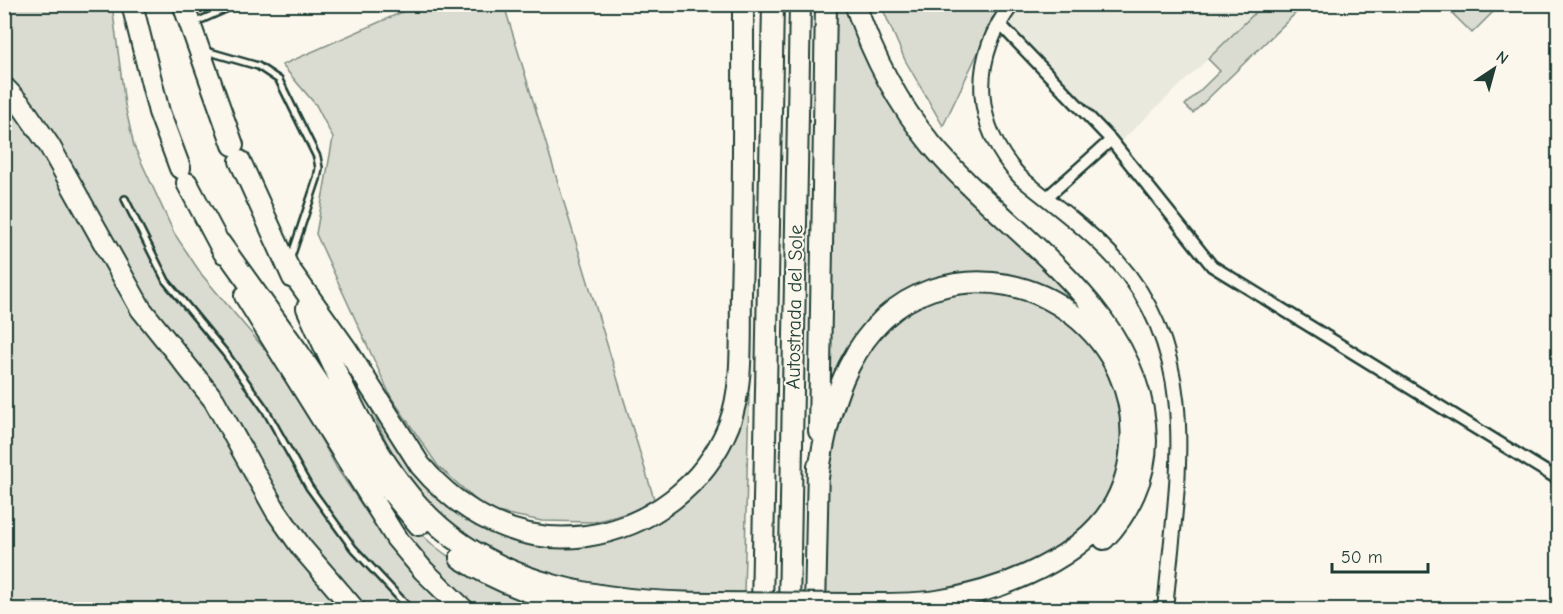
<svg xmlns="http://www.w3.org/2000/svg" width="1563" height="614" viewBox="0 0 1563 614" font-family="'Comic Neue',sans-serif">
	<rect width="100%" height="100%" fill="#fbf7ec"/>
	<filter id="ink" filterUnits="userSpaceOnUse"><feTurbulence type="fractalNoise" baseFrequency=".0167" numOctaves="2"/><feDisplacementMap in="SourceGraphic" scale="12" xChannelSelector="R" yChannelSelector="G"/><feConvolveMatrix kernelMatrix="1 2 1 2 8 2 1 2 1" color-interpolation-filters="sRGB"/></filter>
	<g filter="url(#ink)">
		<path fill="#eae9de" d="M 1009,4 L 1260,4 L 1262,8 L 1120,142 L 993,21 Z"/>
		<path fill="#dbdcd1" stroke="#7d8c82" stroke-width="1.5" d="M 1264,4 L 1304,5 L 1193,113 L 1185,105 L 1220,71 L 1208,59 Z
			M 5,5 L 112,5 L 125,105 L 134,146 L 174,233 L 202,275 L 284,372 L 338,470 L 368,514 L 456,609 L 367,609 L 313,551 L 164,329 L 24,97 L 5,76 Z
			M 418,5 L 504,5 L 654,499 L 632,512 L 594,522 L 542,521 L 487,510 L 438,466 L 391,397 L 316,234 L 333,138 L 316,105 L 282,65 Z
			M 834,5 L 848,5 L 887,87 L 1099,324 L 1042,287 L 919,288 L 831,393 L 826,391 Z
			M 881,5 L 1010,5 L 993,21 L 943,126 L 905,60 Z
			M 1444,5 L 1500,5 L 1472,33 Z
			M 4,95 L 15,105 L 194,384 L 346,609 L 5,609 Z
			M 976,286 L 1047,303 L 1106,359 L 1127,425 L 1116,487 L 1091,527 L 1050,555 L 969,587 L 893,597 L 822,594 L 827,459 L 858,360 L 904,308 Z
			M 749,394 L 744,594 C 714,594 683,596 653,595 C 564,591 465,554 410,480 C 391,455 380,428 367,400 L 411,462 L 528,541 L 655,519 L 744,396 Z
			M 318,397 L 408,522 L 433,545 L 456,562 L 568,609 L 479,609 L 440,573 L 401,526 Z"/>
		<g fill="none" stroke-linecap="round" stroke-linejoin="round">
			<g stroke="#1f3d34" stroke-width="10">
				<path id="service" d="M 194,23 L 237,4
					M 206,51 L 258,66 L 279,80 L 317,157 L 319,168 L 317,179 L 290,260
					M 125,199 L 166,281 L 226,354 L 265,409 L 309,487 L 353,548 L 411,610"/>
			</g>
			<g stroke="#1f3d34" stroke-width="15">
				<path id="minor" d="M 998,22 L 1111,140 L 1212,266 L 1558,479
					M 1046,198 L 1111,140"/>
			</g>
			<g stroke="#1f3d34" stroke-width="18">
				<path id="tertiary" d="M 1012,4 C 969,61 973,127 1021,178 C 1054,205 1089,230 1117,261 C 1206,360 1175,490 1165,610"/>
			</g>
			<g stroke="#1f3d34" stroke-width="24">
				<path id="motorway" d="M 132,4 L 159,112 L 180,168
					M 183,4 L 233,145
					M 855,4 C 872,54 897,103 931,144 C 1006,235 1145,308 1146,441 C 1146,477 1129,513 1104,539
					M 4,87 L 22,106 L 49,145 L 141,309 L 214,400 L 276,511 L 302,548 L 355,610
					M 240,161 L 293,278
					M 187,183 L 224,253
					M 220,243 L 299,353 L 388,488 L 419,525
					M 288,267 L 347,350 L 420,465 C 462,515 520,545 586,536 C 650,527 705,485 729,425 C 744,385 740,336 741,294 C 744,198 743,101 743,4
					M 245,296 L 396,538 L 423,570 L 464,610
					M 307,308 C 336,373 370,451 418,505 C 493,589 608,603 714,603
					M 819,431 L 826,4
					M 818,478 C 828,404 853,317 931,290 C 1034,256 1140,338 1131,446 C 1129,471 1121,497 1105,518 C 1068,565 995,592 937,601 C 909,605 880,604 851,604
					M 460,558 C 501,584 544,600 592,608
					M 762,610 L 773,4
					M 789,610 L 800,4
					M 815,610 L 818,466"/>
			</g>
			<use href="#service" stroke="#fbf7ec" stroke-width="5"/>
			<use href="#minor" stroke="#fbf7ec" stroke-width="10"/>
			<use href="#tertiary" stroke="#fbf7ec" stroke-width="14"/>
			<use href="#motorway" stroke="#fbf7ec" stroke-width="20"/>
			<g stroke="#1f3d34" stroke-width="24" stroke-linecap="butt">
				<path id="motorway-bridge" d="M 714,603 L 851,604"/>
			</g>
			<use href="#motorway-bridge" stroke="#fbf7ec" stroke-width="20"/>
		</g>
	</g>
	<g text-anchor="middle" stroke-width="4.5" stroke-linejoin="round" paint-order="stroke">
		<g font-size="20" fill="#1f3d34" stroke="#fbf7ec">
			<text transform="translate(794 307) rotate(-89)" y="7">Autostrada del Sole</text>
		</g>
	</g>
	<rect width="1563" height="614" fill="none" stroke="#fbf7ec" stroke-width="24"/>
	<rect x="12" y="12" width="1539" height="590" fill="none" stroke="#1f3d34" stroke-width="2" filter="url(#ink)"/>
	<g transform="translate(1494 69) rotate(36)" stroke="#fbf7ec" stroke-width="4.5" paint-order="stroke">
	<path d="M0-4.5L10 22L0 15L-10 22Z" fill="#1f3d34"/>
	<text y="-9" font-size="16" font-weight="bold" text-anchor="middle" fill="#1f3d34">N</text>
	</g>
	<path d="M1332 563v9h96v-9" fill="none" stroke="#1f3d34" stroke-width="3"/>
	<text x="1341" y="563" font-size="18" fill="#1f3d34" stroke="#fbf7ec" stroke-width="4.5" paint-order="stroke">50 m</text>
</svg>
